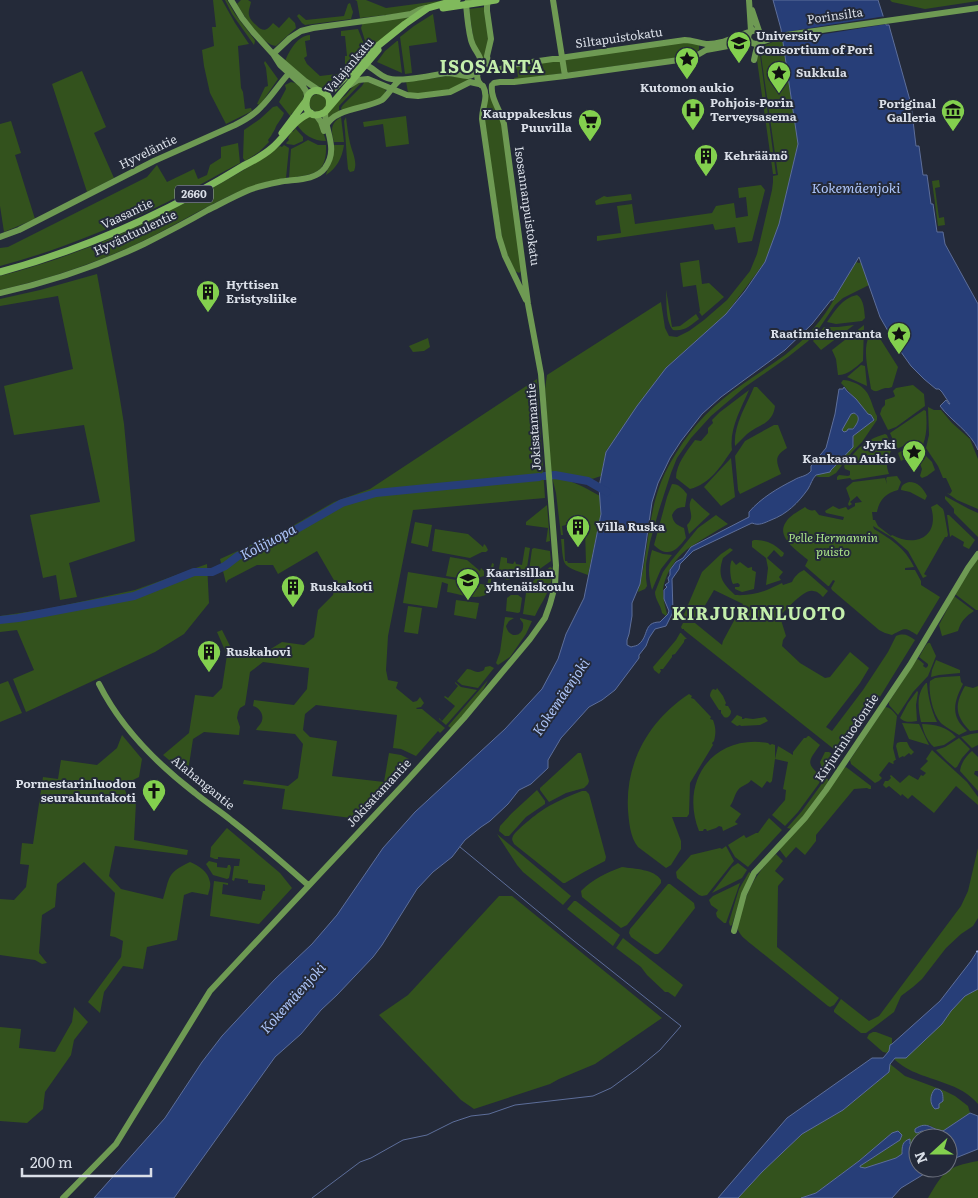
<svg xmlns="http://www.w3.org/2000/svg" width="978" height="1198" viewBox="0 0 978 1198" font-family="Literata,serif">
	<rect width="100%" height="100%" fill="#242a39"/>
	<path fill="#33521d" d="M 213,0 L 222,0 L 235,23 L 249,44 L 238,46 L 241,88 L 243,92 L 245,109 L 251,108 L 252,111 L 226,124 L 210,93 L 204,66 L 202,50 L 214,46 L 212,27 L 216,27 Z
		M 225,0 L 227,0 L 235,14 L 254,39 L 255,41 L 254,45 L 232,14 Z
		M 241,0 L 248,0 L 251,2 C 250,7 248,11 249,15 C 250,20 253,22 256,25 C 264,33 267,30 273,23 L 279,28 L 289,17 L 295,23 L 296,28 L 276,46 C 262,45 244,16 237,4 Z
		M 355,0 L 366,0 L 386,8 L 446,0 L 411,12 L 360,18 L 357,1 Z
		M 890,0 L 978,0 L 978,1 L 925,9 L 892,2 Z
		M 350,3 L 353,12 L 351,19 L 305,25 L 302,23 L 297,16 L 299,14 L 306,20 L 344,16 L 348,4 Z
		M 485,7 L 489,37 L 485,60 L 483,60 L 474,43 L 469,9 Z
		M 433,14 L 437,42 L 409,46 L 412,73 L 405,74 L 400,37 L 414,26 Z
		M 410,17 L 369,50 L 367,47 L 361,28 L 363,22 Z
		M 358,29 L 367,52 L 335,85 L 325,89 C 309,84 297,72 285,61 C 290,50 297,36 310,35 L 310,40 L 305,41 L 307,56 L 304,58 L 307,64 L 320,76 L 337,74 L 345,66 L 345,56 L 347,56 L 345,36 L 341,36 L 341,31 Z
		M 783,40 L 798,144 L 779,224 L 765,262 L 726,314 L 666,368 L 606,451 L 601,476 L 592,479 L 551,471 L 545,389 L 547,375 L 661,302 L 665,328 L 669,336 L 677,337 L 689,331 L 704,320 L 727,300 L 750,271 L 757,254 L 772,190 L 773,182 L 773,176 L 778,175 L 761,55 L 765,45 L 775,41 Z
		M 397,41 L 398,41 L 402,73 L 377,62 L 385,51 Z
		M 687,41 L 699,45 L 699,49 L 697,53 L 688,56 L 514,80 L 514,78 L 518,77 L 517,69 L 514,69 L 514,67 Z
		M 757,53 L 760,55 L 776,174 L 773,174 L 757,60 Z
		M 265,61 L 278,79 L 260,105 L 257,104 L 265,87 L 268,86 L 266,68 L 264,63 Z
		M 82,71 L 106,127 L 94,133 L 114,178 L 87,192 L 52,84 Z
		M 448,76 L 469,78 L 469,80 L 451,89 L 417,94 L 408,93 L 406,81 L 421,80 Z
		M 365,81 L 386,89 L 385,93 L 379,100 L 342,111 L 341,108 L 343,105 L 362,86 Z
		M 291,82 C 312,86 304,106 291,114 L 291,117 L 279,102 L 286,89 L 285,85 Z
		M 362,82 L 339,106 L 339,112 L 328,121 L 327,115 L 329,112 L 337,102 L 346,95 L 356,83 Z
		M309 103a9 9 0 1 1 18 0a9 9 0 1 1-18 0Z
		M 488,94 L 489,94 L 501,119 L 522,270 L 519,273 L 515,271 L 503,244 L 484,119 Z
		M 277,106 L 284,113 C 282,119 277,123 275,129 C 272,134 272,135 268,140 L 269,142 L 259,152 L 245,161 L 243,158 L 244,130 L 260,119 L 273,107 Z
		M 311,116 C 320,121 323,131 326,141 C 313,141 304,135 297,125 L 299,125 L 299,122 Z
		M 406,116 L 409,144 L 386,147 L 383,124 L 364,127 L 363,122 Z
		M 341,117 L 344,142 L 334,142 C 331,131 330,123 341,117 Z
		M 346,117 C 347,126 348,134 350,143 C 352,152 358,162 354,171 L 350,172 L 348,169 C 346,153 346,137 344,121 Z
		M 11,121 L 21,153 L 15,155 L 35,219 L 4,232 L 0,206 L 0,124 Z
		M 295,128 L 303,137 L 303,141 L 294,145 L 287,144 L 286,143 L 289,140 L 288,138 L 291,132 L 294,131 Z
		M 308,140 L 318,145 L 326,145 C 327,175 313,174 289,178 L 291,149 L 301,144 Z
		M 238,143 L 240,163 C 211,178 183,195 155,208 C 104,231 53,252 0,266 L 0,248 L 8,247 L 147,177 L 157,165 L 167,182 L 194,169 L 198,179 L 207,175 L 210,165 L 221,158 L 221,147 Z
		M 284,145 L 289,148 L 286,178 C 237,185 195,215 151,237 C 103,261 52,278 0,290 L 0,276 C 86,254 166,216 242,171 C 255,164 267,154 280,146 L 282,147 Z
		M 334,145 L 344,145 C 342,158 337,168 326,175 L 327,171 L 331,163 Z
		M 939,180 L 940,187 L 935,188 L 939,218 L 944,217 L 945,225 L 938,226 L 932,181 Z
		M 761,185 L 765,190 L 752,241 L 738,243 L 735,227 L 715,230 L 713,224 L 597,241 L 597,236 L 621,233 L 617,206 L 632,204 L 635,224 L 712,213 L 716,206 L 734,203 L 736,218 L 748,216 L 746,197 L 739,198 L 738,188 Z
		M 631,194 L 632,200 L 596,205 L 595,201 L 604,196 L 607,197 Z
		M 699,260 L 702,284 L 709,283 L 724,297 L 702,316 L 699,312 L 700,311 L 696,285 L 683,287 L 680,263 Z
		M 856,262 L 859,263 L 861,262 L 869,285 L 843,298 L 835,305 L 816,333 L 807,342 L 788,357 L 745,387 L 711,416 L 691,438 L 677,458 L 671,473 L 659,510 L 650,542 L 646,564 L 646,578 L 647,586 L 645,589 L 638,592 C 649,553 647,510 665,473 C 679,445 698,419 723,399 C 742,383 765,370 785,355 C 795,347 805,338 813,329 C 831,309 842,284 856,262 Z
		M 97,274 L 118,387 L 124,424 L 135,541 L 69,563 L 77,597 L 60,600 L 56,575 L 43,578 L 30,515 L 100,502 L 84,425 L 14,435 L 4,386 L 73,369 L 58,296 L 0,306 L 0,299 L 40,290 Z
		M 666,289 L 672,327 L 680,326 L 696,314 L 699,319 C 691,325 684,332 673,330 C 665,320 667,302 666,289 Z
		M 857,295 C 864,299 864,310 865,318 L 862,321 L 836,324 L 827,322 C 835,311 842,298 857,295 Z
		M 854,325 L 821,350 L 813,341 L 824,327 L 838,327 Z
		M 864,325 L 863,361 C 856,367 848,375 838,375 L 836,359 L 832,350 Z
		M 869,336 L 876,336 L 879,337 L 898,367 L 892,387 C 890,388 888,388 886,388 C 879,389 877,394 871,389 C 869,373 862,351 869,336 Z
		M 428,338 L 430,347 L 424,351 L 413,352 L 409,346 Z
		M 861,365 L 865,366 L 867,386 L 847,377 Z
		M 537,379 L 545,498 L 413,510 L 388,636 L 386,670 L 388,680 L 398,682 L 396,688 L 413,702 L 417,701 L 420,697 L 424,703 L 421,707 L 416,708 L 417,709 L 422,709 L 445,728 L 440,733 L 438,731 L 416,756 L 401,749 L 393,748 L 397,715 L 316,705 L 305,714 L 303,730 L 310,737 L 337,741 L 332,776 L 384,782 L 389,753 L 401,755 L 409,759 L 351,818 L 282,809 L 285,789 L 243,784 L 244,780 L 288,786 L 298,778 L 303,744 L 295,734 L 256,730 C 257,727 260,725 261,723 C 265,716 260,708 253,706 L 254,700 L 294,705 L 307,689 L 309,668 L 263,662 L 250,672 L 245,705 L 240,708 L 238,712 L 237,718 L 240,727 L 239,735 L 204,732 L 193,739 L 189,765 L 185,773 L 163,755 L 189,733 L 195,695 L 213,697 L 222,688 L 227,655 L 217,632 L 222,630 L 232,650 L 261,655 L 282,642 L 304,645 L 314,637 L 318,610 L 333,595 L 335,582 L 317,551 L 278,574 L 273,565 L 257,565 L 228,580 L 226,583 L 220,559 L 289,528 L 334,502 L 370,489 Z
		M 843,380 C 847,380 850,381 855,383 C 871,390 870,402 877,416 L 877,420 L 862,442 L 852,452 L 836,473 L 829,477 L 819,477 L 815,476 L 830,470 L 840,462 L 854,444 L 853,436 L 874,420 C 862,408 852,394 841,383 Z
		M 913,385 L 924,394 L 925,406 L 896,427 L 888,430 L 880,414 L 882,408 L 885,405 L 885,400 L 894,397 L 895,396 L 893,391 L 896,388 Z
		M 754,387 L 757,387 L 775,406 C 773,424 758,425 747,434 C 743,438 739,442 735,446 C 733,426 746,406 754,387 Z
		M 749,390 C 741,409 729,429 732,450 C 721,466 710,484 690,489 L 676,478 C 676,464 687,451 695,440 L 701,441 L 708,433 L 708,428 L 713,423 L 712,420 L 720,412 Z
		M 928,407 L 934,410 L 941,410 L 952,423 L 970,439 L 978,459 L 978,509 L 957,500 L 947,493 L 950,494 L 952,491 L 946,478 L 943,478 L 938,466 L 926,448 L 929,435 Z
		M 924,410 L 926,411 C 927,423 927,434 923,445 L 907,444 L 897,449 L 890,433 Z
		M 854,413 C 866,421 852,430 844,432 L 842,430 L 851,414 Z
		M 774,425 L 778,425 L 787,448 C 774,456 776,461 781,474 L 740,494 L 738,490 L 735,456 L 745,441 Z
		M 885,434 L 887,435 L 892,449 C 887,460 885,462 889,474 L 852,480 L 850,478 L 837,480 L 837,477 L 839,475 L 848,476 L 850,475 L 850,471 L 845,469 L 844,466 C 857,449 864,440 885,434 Z
		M 912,448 L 919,449 L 915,458 L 908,457 L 901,461 L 898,453 L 905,449 Z
		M 924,454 L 932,462 L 935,470 L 927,476 L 922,478 L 920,476 L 922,469 L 918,459 Z
		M 731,458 L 735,497 L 721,506 L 704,487 Z
		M 897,476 L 901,482 L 898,490 C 886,493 879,500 877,512 L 872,512 L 873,520 L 875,520 L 878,526 L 891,536 L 892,535 C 916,548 940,536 931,507 L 937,504 L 943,509 L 944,512 L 948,535 L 947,537 L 945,537 L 924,574 L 927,576 L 923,578 L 908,551 L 893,538 L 873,526 L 874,529 C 892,540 905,548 914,567 L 905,568 L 905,570 L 915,570 L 921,581 L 921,585 L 940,597 L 917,635 C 904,627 906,628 892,635 L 885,633 L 879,630 L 832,590 L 831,588 L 835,581 L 833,580 L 829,586 L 828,586 L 805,566 L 808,560 C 798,551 775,537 786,522 C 789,516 799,511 805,507 C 808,510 811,511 815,510 L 819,515 L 843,520 L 844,517 L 826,513 L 825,511 L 833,506 L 839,509 L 846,507 L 848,510 L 855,506 L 855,503 L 862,502 L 857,496 L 850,502 L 852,504 L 849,506 L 848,504 L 850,499 L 846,488 L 853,482 L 885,478 L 887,484 L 886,479 L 887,477 Z
		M 552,477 C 570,479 584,487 600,496 L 601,514 L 588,575 C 561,565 564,568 561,539 L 564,539 L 565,561 L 567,561 L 568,563 L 586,563 L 585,530 L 571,531 L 570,522 L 566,522 L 566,525 L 562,526 L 563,535 L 561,535 L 556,493 Z
		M 909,482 C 918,482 923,488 927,496 L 925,500 L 910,492 L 901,490 C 901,485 905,483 909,482 Z
		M 672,484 C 679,484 683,489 687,494 L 685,507 C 678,507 675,509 672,515 C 673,523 677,525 684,528 L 686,538 C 677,550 668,559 654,545 L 667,497 Z
		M 945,496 L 969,509 L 978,513 L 978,537 L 954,513 L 954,509 L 945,499 Z
		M 692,498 C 698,503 703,509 710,514 L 689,534 L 687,525 C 697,515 685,509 692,498 Z
		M 547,505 L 550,541 L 546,542 L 548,528 L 526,525 L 526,522 Z
		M 716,515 L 728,524 C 716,531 704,538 692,546 C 678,554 664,574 663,591 C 663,599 665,606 667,614 L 666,616 L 662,613 C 661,605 655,600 655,592 L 663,572 L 671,561 L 698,528 Z
		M 947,515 L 949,515 L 975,540 L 969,549 L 963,546 L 964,542 L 952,535 L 950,537 Z
		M 415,522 L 432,525 L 428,547 L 411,543 Z
		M 435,529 L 468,534 L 483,547 L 484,544 L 486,546 L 488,550 L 486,552 L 482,552 L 470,558 L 432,551 Z
		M 754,540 C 767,540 774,544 784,553 L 783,556 L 781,557 L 774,550 L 767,558 L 783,572 L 779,577 L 781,580 L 766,585 L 768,568 L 766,558 L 752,547 L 752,541 Z
		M 525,547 L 530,548 L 526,574 L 507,580 L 498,575 L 501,557 L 507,558 L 507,563 L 513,564 L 515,561 L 516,564 L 522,565 Z
		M 534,548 L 550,551 L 551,561 L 534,573 L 529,571 L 532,549 Z
		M 730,548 L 733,550 L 723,558 C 717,576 722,583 735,595 C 754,596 766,591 782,583 L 783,585 L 792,582 C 794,577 799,572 804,570 L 828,591 L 823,597 C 820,594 817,591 813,591 C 804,589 787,609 781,615 L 781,620 L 786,636 L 783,640 L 782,646 L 800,663 L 825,678 L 830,677 L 850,652 L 869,668 L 860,683 L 826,727 L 832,731 L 863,690 L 888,652 L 896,636 C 904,633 908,635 915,640 L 878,700 L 840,754 L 684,630 L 684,629 L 682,629 L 681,627 L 683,623 L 695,623 L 722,645 L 723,641 L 743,604 L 714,590 L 696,621 L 682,619 L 702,572 L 721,554 Z
		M 652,550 L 663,554 L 672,555 L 661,569 L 652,590 C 648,576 648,564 652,550 Z
		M 450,557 L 467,560 L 480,571 L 481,568 L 484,571 L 484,576 L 471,580 L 446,576 Z
		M 978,558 L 978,610 L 976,610 L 955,594 Z
		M 732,560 L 736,565 L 740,562 L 748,568 L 752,567 L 752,570 L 756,572 L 754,589 L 742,592 L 735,589 L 735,587 L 739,587 L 740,585 L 738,583 L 733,584 C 730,579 729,564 732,560 Z
		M 492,563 L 494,564 L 489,592 C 481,602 459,594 447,592 L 448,584 L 442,582 L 437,608 L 403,603 L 408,572 L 487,585 Z
		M 207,564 L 209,603 L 184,634 L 155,652 L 26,712 L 13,679 L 34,670 L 17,630 L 0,632 L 0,616 L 47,609 L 135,590 Z
		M 550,567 L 552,568 C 555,585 542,601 535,616 L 523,614 L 527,586 Z
		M 511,595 L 518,595 L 522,598 L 520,612 L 518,613 L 506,611 L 507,598 Z
		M 954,596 L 974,611 C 966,616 961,621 958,631 L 942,636 L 939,625 Z
		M 456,600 L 479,603 L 476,619 L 454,615 Z
		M 408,606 L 422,608 L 418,634 L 404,632 Z
		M 505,617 L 514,618 L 509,621 L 506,626 C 509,640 525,637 523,623 L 520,619 L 520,618 L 532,621 L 526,634 L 510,657 L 498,665 L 496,663 L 500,652 Z
		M 680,633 L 681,633 L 687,639 L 685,639 L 684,641 L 684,642 L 675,654 L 672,655 L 672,657 L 663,669 L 660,669 L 661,671 L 659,674 L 654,670 L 653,667 L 676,640 Z
		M 928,643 L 930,643 L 936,656 L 928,676 L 913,692 L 898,715 L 889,705 L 889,702 L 916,660 L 918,659 L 924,664 L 923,666 L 926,668 L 928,666 L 928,664 L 919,657 L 926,645 Z
		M 936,660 L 960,670 L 960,673 L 939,675 L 931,677 L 932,670 Z
		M 490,666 L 494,668 L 478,688 L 462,685 L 457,681 L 467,669 C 474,669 475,675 484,670 L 485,667 Z
		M 960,676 L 961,682 L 963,684 C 957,696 951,709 959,722 C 961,725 964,728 967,731 L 959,735 C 953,731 947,728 942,724 C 933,716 928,692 930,681 L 935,678 L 943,677 Z
		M 488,680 L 481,694 L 452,729 L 448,726 Z
		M 8,681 L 22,713 L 0,722 L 0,684 Z
		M 455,682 L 461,687 L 477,690 L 446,725 L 439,719 L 439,718 L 442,721 L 455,706 L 444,697 L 445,696 L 448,698 L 458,686 L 455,683 Z
		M 926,683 L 927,683 C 928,697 931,709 937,722 L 921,722 C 918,708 916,694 926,683 Z
		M 965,686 L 973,688 L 978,686 L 978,730 L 970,731 C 954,715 955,704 965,686 Z
		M 717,688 L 723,696 L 726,703 L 725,705 L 726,706 L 728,706 L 731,711 C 731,715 728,719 724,717 L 721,713 L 721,710 L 719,710 L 710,696 C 710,693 711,691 713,689 L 716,690 Z
		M 917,691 L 918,692 L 916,705 L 917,721 C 912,722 904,723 900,718 L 908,703 Z
		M 689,694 L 692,696 L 691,698 L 694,699 L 711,717 L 710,719 L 713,720 C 716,728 716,733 714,741 L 712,743 L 713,745 L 690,783 L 689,814 L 687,817 L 672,817 L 681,841 L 681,849 L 671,865 L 666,868 L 638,847 C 630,837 629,822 628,810 C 625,763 649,720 689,694 Z
		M 885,707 C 890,707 894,712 897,716 L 893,748 L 896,760 L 895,760 L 893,762 L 894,763 L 893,764 L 889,762 L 879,775 L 882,778 L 879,781 L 875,783 L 851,764 L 850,760 Z
		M 737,715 L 742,717 L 742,719 L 744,719 L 745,718 L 753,719 L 765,717 L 768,721 L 760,725 L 741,726 L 740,725 L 737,726 L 731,722 Z
		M 902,723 L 919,724 L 929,745 L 909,739 Z
		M 922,724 C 935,724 947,727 956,737 L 944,745 L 934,747 C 928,742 923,732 922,724 Z
		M 978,733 L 978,745 L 972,748 L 961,737 L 971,734 Z
		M 122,735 L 142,759 L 139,777 L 127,783 L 125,790 L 127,795 L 136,802 L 134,840 L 188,850 L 187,855 L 115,846 L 109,876 L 121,889 L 163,899 C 170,878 166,873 190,862 C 199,866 208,871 210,882 C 211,886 209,891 208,895 L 192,892 L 184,895 L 177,940 L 147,947 L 143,969 L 123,966 L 104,992 L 100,1013 L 88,1002 L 121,957 L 123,941 L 115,937 L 110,936 L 115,893 L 84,862 L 57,884 L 55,907 L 42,915 L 39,953 L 47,963 L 42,964 L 35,960 L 0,955 L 0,899 L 14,900 L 26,887 L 29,865 L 20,864 L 22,843 L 33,844 L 43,777 L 58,779 L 61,760 L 97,765 L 117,748 Z
		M 808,736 L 809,736 L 820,745 C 807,763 806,763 823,778 L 798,812 L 785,826 L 772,815 L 785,800 L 786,790 L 783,789 L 788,762 L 775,759 L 772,781 L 770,783 L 767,781 L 762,788 L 751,780 C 748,785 742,785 738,790 C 734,795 734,801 730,806 L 741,814 L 735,822 L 738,824 L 723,831 L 722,827 L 719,826 L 716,828 L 707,831 L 706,829 L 704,829 L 703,831 L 699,831 C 679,780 714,734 768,743 L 770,745 L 772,744 L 775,745 L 775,759 L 778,746 L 793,755 L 793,752 L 804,738 L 806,738 Z
		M 959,738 L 970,749 L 962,758 L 957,767 L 955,768 L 947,761 L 936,750 L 945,747 Z
		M 900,742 L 907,742 L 910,748 L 914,752 L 911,755 L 909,753 L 904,757 L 903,756 L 899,758 L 896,746 L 897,743 Z
		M 932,750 L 967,782 L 978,797 L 978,805 L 956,786 L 934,813 L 912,795 L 908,799 L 902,794 L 901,796 L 889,786 L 886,788 L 883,785 L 885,781 L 888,781 L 891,778 L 890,776 L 891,775 L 900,783 L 909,775 L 918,780 L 921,775 L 923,776 L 926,773 L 920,769 L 928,761 L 926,759 Z
		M 972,751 L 978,757 L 978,771 L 975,771 L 974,774 L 978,777 L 978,791 L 960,771 C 961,763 966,756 972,751 Z
		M 825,752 L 829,752 L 837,758 L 827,772 L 822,768 L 820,762 Z
		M 578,753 L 581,753 L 589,781 L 588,784 L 584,788 L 566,793 L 549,802 L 540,790 L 540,788 Z
		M 846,767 L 871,786 L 871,789 L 869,789 L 867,788 L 854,789 L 816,835 L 816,841 L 805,855 L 796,847 L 786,858 L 779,849 L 844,768 Z
		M 826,778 L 828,779 L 828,782 L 810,808 L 792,829 L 787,828 L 802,811 Z
		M 537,790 L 545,801 L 545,804 L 526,817 L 509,836 L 505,836 L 499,831 L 500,826 L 512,813 Z
		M 582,791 L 586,791 L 589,794 L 606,857 L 605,861 L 601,863 L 584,872 L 565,883 L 563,883 L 514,844 C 513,841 511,840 513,836 C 517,829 541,810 549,806 C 560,800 571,795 582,791 Z
		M 769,818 L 782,830 L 748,867 L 735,857 L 728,845 L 744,835 L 746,838 L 756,833 L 758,833 Z
		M 227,828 L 280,873 L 292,888 L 259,924 L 210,916 L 214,881 L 228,883 L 228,885 L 223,884 L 222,894 L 261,900 L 263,891 L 265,891 L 265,885 L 248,883 L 248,880 L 235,878 L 234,881 L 232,880 L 234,866 L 239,866 L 240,859 L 218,857 L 218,859 L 215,859 L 210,857 L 211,847 L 226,829 Z
		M 497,834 L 571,896 L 563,905 L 523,872 L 517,865 Z
		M 726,846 L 734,861 L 707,895 L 702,896 L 699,895 L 677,878 L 676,872 L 691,855 L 720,848 L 722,849 Z
		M 978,848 L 978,918 L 973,926 L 961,934 L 946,948 L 922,979 L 913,987 L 901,996 L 894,1012 L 873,1028 L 866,1033 L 861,1033 L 834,1012 L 834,1010 L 841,999 L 869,1021 L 879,1016 L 961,906 L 968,891 Z
		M 776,854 L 783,861 L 775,871 L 784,879 L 778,886 L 777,947 L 839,998 L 834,1005 L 830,1007 L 828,1006 L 751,944 C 745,939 739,935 737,927 C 747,893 750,879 776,854 Z
		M 209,861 L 217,863 L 217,867 L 227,868 L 228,865 L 230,865 L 231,868 L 229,878 L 227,879 L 213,875 L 206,864 Z
		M 738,863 L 747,870 L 742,878 L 712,893 L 732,867 Z
		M 622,867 C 635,869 654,869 661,880 L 661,883 L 627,925 L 621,928 L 582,897 L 581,891 C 593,879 606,873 622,867 Z
		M 749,872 L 752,874 L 741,896 L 732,925 L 730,926 L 729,922 L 739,889 Z
		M 740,883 L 726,923 L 724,923 L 717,917 L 716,913 L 718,910 L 711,905 L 709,900 L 713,896 Z
		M 668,884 L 670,884 L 694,903 L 695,908 L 663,949 L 658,954 L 655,954 L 631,937 L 629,933 L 630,929 Z
		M 499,896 L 512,896 L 662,1018 L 595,1064 L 559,1079 L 550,1084 L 474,1109 L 461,1100 L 379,1015 L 408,995 Z
		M 574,901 L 576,901 L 620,935 L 613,946 L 567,909 Z
		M 623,938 L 683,985 L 675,997 L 668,992 L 665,992 L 647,975 L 641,967 L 616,948 Z
		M 978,989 L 978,1104 C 961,1083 930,1081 908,1069 C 904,1067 899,1063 895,1060 L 895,1058 L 941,1024 L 951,1011 L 965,996 Z
		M 74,1007 L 88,1022 L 74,1040 L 71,1055 L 45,1092 L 43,1109 L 27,1123 L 0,1121 L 0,1027 L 21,1029 L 19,1048 L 55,1052 L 72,1022 Z
		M 873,1032 L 876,1032 L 892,1038 L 892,1044 L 888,1053 L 883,1052 L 867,1038 L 869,1034 Z
		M 890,1064 L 905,1076 L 945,1091 L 955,1096 L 968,1106 L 970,1113 L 943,1131 L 938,1130 L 929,1125 L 917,1133 L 922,1131 L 926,1132 L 927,1135 L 926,1138 L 918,1138 L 918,1145 L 912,1146 L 909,1144 L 902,1145 L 902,1154 L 896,1158 L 865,1168 L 860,1168 L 860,1166 L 900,1140 L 902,1135 L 898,1131 L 892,1133 L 859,1161 L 816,1193 L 801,1198 L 738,1198 L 762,1172 L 802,1134 L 843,1110 L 889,1072 Z
		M 978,1161 L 978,1198 L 928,1198 C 944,1171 946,1167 978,1161 Z"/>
	<path fill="#273e78" stroke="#5d6e9a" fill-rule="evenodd" d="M 773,0 L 878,0 L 886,25 L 889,25 L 890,29 L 911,104 L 916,146 L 919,146 L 923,175 L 927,175 L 931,204 L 933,204 L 937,232 L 943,232 L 945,244 L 978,304 L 978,450 C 970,431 952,422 940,406 L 946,400 L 949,404 L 950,404 L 942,392 L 939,389 L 936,389 L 924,379 L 911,366 L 896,345 L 880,317 L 859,257 L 833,300 L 831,300 L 812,324 L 785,350 L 721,397 L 702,414 L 681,441 L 670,458 L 658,483 L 652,502 L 640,584 L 632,603 L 632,616 L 629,634 L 627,640 L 627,645 L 631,647 C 634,646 637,646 639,644 C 649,636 643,622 660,622 L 668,614 L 669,611 L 664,599 L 664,590 L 667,587 L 665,585 L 669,582 L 668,578 L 670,575 L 670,570 L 676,562 L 683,558 L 691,547 L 749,517 L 749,512 C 761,498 778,488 794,480 C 800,476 806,477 811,471 L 811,466 L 826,448 L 835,414 L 839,389 L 843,389 L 844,387 L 847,391 L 856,399 L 868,414 L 871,415 L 874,420 L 853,436 L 853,447 L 831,470 L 830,472 L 816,475 C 812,479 811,484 808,489 C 798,503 787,514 771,520 C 764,523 759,526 752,523 L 693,551 L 680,564 L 679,569 L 672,579 L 673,612 L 666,626 L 655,629 L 649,638 L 646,646 L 639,655 L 639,658 L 615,690 L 602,700 L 589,707 L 561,738 L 548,760 L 548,768 L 531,784 L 519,790 L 508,804 L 490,821 L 481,827 L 465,840 L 452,857 L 433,872 L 417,889 L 382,945 L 373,957 L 337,995 L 321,1010 L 301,1034 L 275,1057 L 174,1198 L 94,1198 L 165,1118 L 202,1062 L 222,1036 L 275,979 L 312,944 L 337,915 L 383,848 L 415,812 L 505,729 L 542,689 L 558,659 L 566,634 L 584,598 L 601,514 L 599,487 L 606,452 L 637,406 L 666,368 L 726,314 L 745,291 L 765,262 L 779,224 L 798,144 L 781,29 ZM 854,413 C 862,417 857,424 853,429 L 848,429 L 847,431 L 844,432 L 842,430 L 851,414 Z
		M 978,950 L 978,989 L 965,996 L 951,1011 L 942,1024 L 906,1058 L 895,1058 L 890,1064 L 889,1072 L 843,1110 L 802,1134 L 762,1172 L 738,1198 L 718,1198 L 787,1118 L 872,1058 L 883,1058 L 889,1051 L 890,1045 L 892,1044 L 940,1001 L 971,961 Z
		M 935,1089 C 943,1088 943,1095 943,1101 L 939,1104 L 939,1108 L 935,1109 C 929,1104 930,1094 935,1089 Z
		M 970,1113 L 978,1116 L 978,1149 L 948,1161 L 948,1138 L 926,1138 L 927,1135 L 926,1132 L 922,1131 L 917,1133 L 915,1132 L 915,1129 C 928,1120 931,1130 943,1131 Z
		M 898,1131 L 902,1135 L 900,1140 L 860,1166 L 860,1167 L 865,1168 L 896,1158 L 902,1154 C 902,1147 902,1141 910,1139 L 910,1144 L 912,1146 L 918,1145 L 918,1168 L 934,1168 L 901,1188 L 892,1198 L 801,1198 L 816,1193 L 859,1161 L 892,1133 Z"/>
	<path fill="#242a39" d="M 886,16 L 887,24 L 781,41 L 779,33 Z"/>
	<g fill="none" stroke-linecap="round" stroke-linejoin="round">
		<path stroke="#5d6e9a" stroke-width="1" d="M 312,1198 L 360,1162 L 371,1158 L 403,1140 L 427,1135 L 453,1122 L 471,1116 L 489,1114 L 515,1105 L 593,1096 L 611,1088 L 637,1069 L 660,1050 L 681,1026 L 574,941 L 460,847"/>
		<path stroke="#273e78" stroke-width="8" d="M 545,476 L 555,475 L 588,481 L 607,492
			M 0,620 L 18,618 L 134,596 L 194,572 L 212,572 L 225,566 L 238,556 L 288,534 L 342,503 L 376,493 L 539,477"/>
		<path stroke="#adc5fa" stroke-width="1" stroke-dasharray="6 5" stroke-linecap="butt" d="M 976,951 L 978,952"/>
		<path stroke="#6e9a53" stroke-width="6" d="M 231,0 L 242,18 L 253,32 L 273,54 L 280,65 L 302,85 L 306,91 L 307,96
			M 469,0 L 466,4 C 467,16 468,28 471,40 C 474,52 483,55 481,69
			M 553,0 L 565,76
			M 749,0 L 751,31
			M 488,1 L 487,6 L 487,11 L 491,39 L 487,56 L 489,68
			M 752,10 L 759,31
			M 760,42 L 762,38 L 760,32 L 756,30 L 750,32 C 746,38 749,43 756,44 L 779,36 L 978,8
			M 273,54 L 290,38 L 301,31 L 313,28 L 386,18 L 411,14 L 419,10 L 426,8
			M 276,56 L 305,81 L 320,91
			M 754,60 L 756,51 L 759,43
			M 363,64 C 372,66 378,75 387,78 C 400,83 432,75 447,73 C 460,73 467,81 478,71
			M 494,83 L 500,82 L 514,82 L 565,76 L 686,59 L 694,57 L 706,50 L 728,46 L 742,41 L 750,41
			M 350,85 L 358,80 L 368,79 L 407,95 L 418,96 L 450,92 L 470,82 L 479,84
			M 481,85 C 475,78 476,71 485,67 L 498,70 L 511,65 L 685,40 C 692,40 698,43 706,44 C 722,45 735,36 750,32
			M 483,86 C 489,97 482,107 482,119 L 499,237 L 505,256 L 526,300
			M 316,115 L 321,122 L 324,131
			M 326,126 C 335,108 366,109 382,100 C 389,94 393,85 400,80
			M 0,237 L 19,230 L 154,161 L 235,125 C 245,120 254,115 261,107 C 273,95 281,81 292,70
			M 0,293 C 50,282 98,266 144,244 C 166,233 187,222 208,210 C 222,203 235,196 249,190 C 259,186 269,184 279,182 C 294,179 315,181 325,168 C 339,148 325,132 325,112
			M 99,684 C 121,728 156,763 195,793 C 207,803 220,811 232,821 C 258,841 283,863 308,885
			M 734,931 L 744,894 L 754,873 L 805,818 L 826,790 L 910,665 L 968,568 L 978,554
			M 63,1198 L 116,1144 L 210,991 L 404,784 L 464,718 L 530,639 L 545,618 L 550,604 L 555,586 L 556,565 L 541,374 L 528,304 L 504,124 C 501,111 490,98 492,85"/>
		<path stroke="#80b95c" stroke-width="7" d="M 443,8 L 496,0
			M 324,92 L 333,89 L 369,53 L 405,24 L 428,8 L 457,0
			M 329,107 C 330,101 330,96 324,93 C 302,79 298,127 325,112 L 378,50
			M 282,133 L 306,101
			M 0,272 C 85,249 168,212 243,166 C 253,161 264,155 272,148 C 285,137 295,118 311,113"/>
	</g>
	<defs>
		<g id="university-pin" transform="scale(1.25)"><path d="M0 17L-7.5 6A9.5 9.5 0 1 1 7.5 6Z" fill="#83d04e" stroke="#242a39"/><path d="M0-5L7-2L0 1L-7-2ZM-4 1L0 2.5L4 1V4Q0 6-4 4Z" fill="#111"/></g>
		<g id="sight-pin" transform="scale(1.25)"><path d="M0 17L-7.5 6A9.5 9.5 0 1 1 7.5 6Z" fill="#83d04e" stroke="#242a39"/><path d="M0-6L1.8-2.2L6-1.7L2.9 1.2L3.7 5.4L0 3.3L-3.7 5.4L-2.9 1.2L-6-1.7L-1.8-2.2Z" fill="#111"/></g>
		<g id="hospital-pin" transform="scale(1.25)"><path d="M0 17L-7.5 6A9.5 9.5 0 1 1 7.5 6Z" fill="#83d04e" stroke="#242a39"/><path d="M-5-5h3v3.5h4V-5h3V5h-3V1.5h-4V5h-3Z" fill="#111"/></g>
		<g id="museum-pin" transform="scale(1.25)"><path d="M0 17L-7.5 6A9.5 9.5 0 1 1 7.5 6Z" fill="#83d04e" stroke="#242a39"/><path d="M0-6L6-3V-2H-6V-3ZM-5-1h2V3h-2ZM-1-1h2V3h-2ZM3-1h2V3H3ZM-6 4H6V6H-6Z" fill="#111"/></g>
		<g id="supermarket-pin" transform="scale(1.25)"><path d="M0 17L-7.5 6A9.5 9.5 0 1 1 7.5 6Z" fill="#83d04e" stroke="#242a39"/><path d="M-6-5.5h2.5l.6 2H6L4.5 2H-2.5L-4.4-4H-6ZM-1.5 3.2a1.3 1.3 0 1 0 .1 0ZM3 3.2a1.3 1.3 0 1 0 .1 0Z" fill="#111"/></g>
		<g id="building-pin" transform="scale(1.25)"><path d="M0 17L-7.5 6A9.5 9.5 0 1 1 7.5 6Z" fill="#83d04e" stroke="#242a39"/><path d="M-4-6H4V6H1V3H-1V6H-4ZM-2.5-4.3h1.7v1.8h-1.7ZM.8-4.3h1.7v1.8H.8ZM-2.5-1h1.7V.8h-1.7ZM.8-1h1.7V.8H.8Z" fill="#111"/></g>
		<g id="school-pin" transform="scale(1.25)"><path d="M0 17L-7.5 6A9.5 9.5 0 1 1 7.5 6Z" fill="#83d04e" stroke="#242a39"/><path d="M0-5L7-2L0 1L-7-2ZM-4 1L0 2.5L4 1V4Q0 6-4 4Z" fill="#111"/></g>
		<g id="church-pin" transform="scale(1.25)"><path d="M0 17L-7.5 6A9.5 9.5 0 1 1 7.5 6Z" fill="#83d04e" stroke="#242a39"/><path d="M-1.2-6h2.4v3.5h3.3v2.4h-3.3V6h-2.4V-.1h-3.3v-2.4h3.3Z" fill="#111"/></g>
	</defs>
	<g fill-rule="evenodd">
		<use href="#university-pin" x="739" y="43"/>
		<use href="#sight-pin" x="687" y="59"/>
		<use href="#sight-pin" x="779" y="73"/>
		<use href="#hospital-pin" x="693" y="110"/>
		<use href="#museum-pin" x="953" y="111"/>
		<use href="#supermarket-pin" x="590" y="121"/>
		<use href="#building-pin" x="706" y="156"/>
		<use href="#building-pin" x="208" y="292"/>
		<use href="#sight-pin" x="899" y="334"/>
		<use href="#sight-pin" x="914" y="452"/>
		<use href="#building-pin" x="578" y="527"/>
		<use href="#school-pin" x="468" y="580"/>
		<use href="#building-pin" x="293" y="587"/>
		<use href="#building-pin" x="209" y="652"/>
		<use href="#church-pin" x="154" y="791"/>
	</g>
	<g text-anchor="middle" stroke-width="4" stroke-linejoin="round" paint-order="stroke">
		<rect fill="#242a39" stroke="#a3a9b4" stroke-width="1" x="175" y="185.5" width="38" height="17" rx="4"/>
		<g font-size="11" font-weight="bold" fill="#dadfe8">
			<text x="194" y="198">2660</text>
		</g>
		<g font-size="12" fill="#dadfe8" stroke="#242a39">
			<text transform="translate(835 16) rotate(-8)" y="4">Porinsilta</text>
			<text transform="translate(619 38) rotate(-8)" y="4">Siltapuistokatu</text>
			<text transform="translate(349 66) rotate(-50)" y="4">Valajankatu</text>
			<text transform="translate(148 152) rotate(-26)" y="4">Hyveläntie</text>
			<text transform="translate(527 206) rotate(82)" y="4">Isosannanpuistokatu</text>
			<text transform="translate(127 214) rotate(-25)" y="4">Vaasantie</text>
			<text transform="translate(135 233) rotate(-25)" y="4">Hyväntuulentie</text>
			<text transform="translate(534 427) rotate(-94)" y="4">Jokisatamantie</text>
			<text transform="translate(847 738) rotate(-56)" y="4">Kirjurinluodontie</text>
			<text transform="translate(203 783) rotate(39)" y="4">Alahangantie</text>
			<text transform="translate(379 793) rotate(-47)" y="4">Jokisatamantie</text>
		</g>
		<g font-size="12" font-weight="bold" fill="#dadfe8" stroke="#242a39" text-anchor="start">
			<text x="756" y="40">University<tspan x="756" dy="14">Consortium of Pori</tspan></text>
			<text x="796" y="77">Sukkula</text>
			<text x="687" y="92" text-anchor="middle">Kutomon aukio</text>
			<text x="710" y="107">Pohjois-Porin<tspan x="710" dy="14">Terveysasema</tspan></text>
			<text x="936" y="108" text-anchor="end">Poriginal<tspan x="936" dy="14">Galleria</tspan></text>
			<text x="572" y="118" text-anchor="end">Kauppakeskus<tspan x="572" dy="14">Puuvilla</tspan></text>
			<text x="724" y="160">Kehräämö</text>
			<text x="226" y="289">Hyttisen<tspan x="226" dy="14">Eristysliike</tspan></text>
			<text x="882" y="338" text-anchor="end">Raatimiehenranta</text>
			<text x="896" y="449" text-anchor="end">Jyrki<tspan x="896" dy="14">Kankaan Aukio</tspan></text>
			<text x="596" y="531">Villa Ruska</text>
			<text x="486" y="577">Kaarisillan<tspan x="486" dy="14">yhtenäiskoulu</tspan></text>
			<text x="310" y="591">Ruskakoti</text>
			<text x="226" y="656">Ruskahovi</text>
			<text x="136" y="788" text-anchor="end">Pormestarinluodon<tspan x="136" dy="14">seurakuntakoti</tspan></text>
		</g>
		<g font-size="12" font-style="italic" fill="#aae388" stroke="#242a39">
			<text x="833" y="542">Pelle Hermannin<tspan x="833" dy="14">puisto</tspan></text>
		</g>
		<g font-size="14" font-style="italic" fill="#adc5fa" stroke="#242a39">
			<text x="856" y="193">Kokemäenjoki</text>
			<text transform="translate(268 542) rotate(-28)" y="5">Kolijuopa</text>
			<text transform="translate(561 697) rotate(-56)" y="5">Kokemäenjoki</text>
			<text transform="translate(293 998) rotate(-48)" y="5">Kokemäenjoki</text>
		</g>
		<g font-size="18" font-weight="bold" letter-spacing="1" fill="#c4efac" stroke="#242a39">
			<text x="492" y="73">ISOSANTA</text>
			<text x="759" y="620">KIRJURINLUOTO</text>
		</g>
	</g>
	<g transform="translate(933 1153) rotate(249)"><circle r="24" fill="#242a39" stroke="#6d727f"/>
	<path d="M0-4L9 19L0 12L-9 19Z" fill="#83d04e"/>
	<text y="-8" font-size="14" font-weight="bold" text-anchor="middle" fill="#dadfe8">N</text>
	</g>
	<path d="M22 1168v8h129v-8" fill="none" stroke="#dadfe8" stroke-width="2.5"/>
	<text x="30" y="1168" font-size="15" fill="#dadfe8" stroke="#242a39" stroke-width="4" paint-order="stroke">200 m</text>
</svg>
